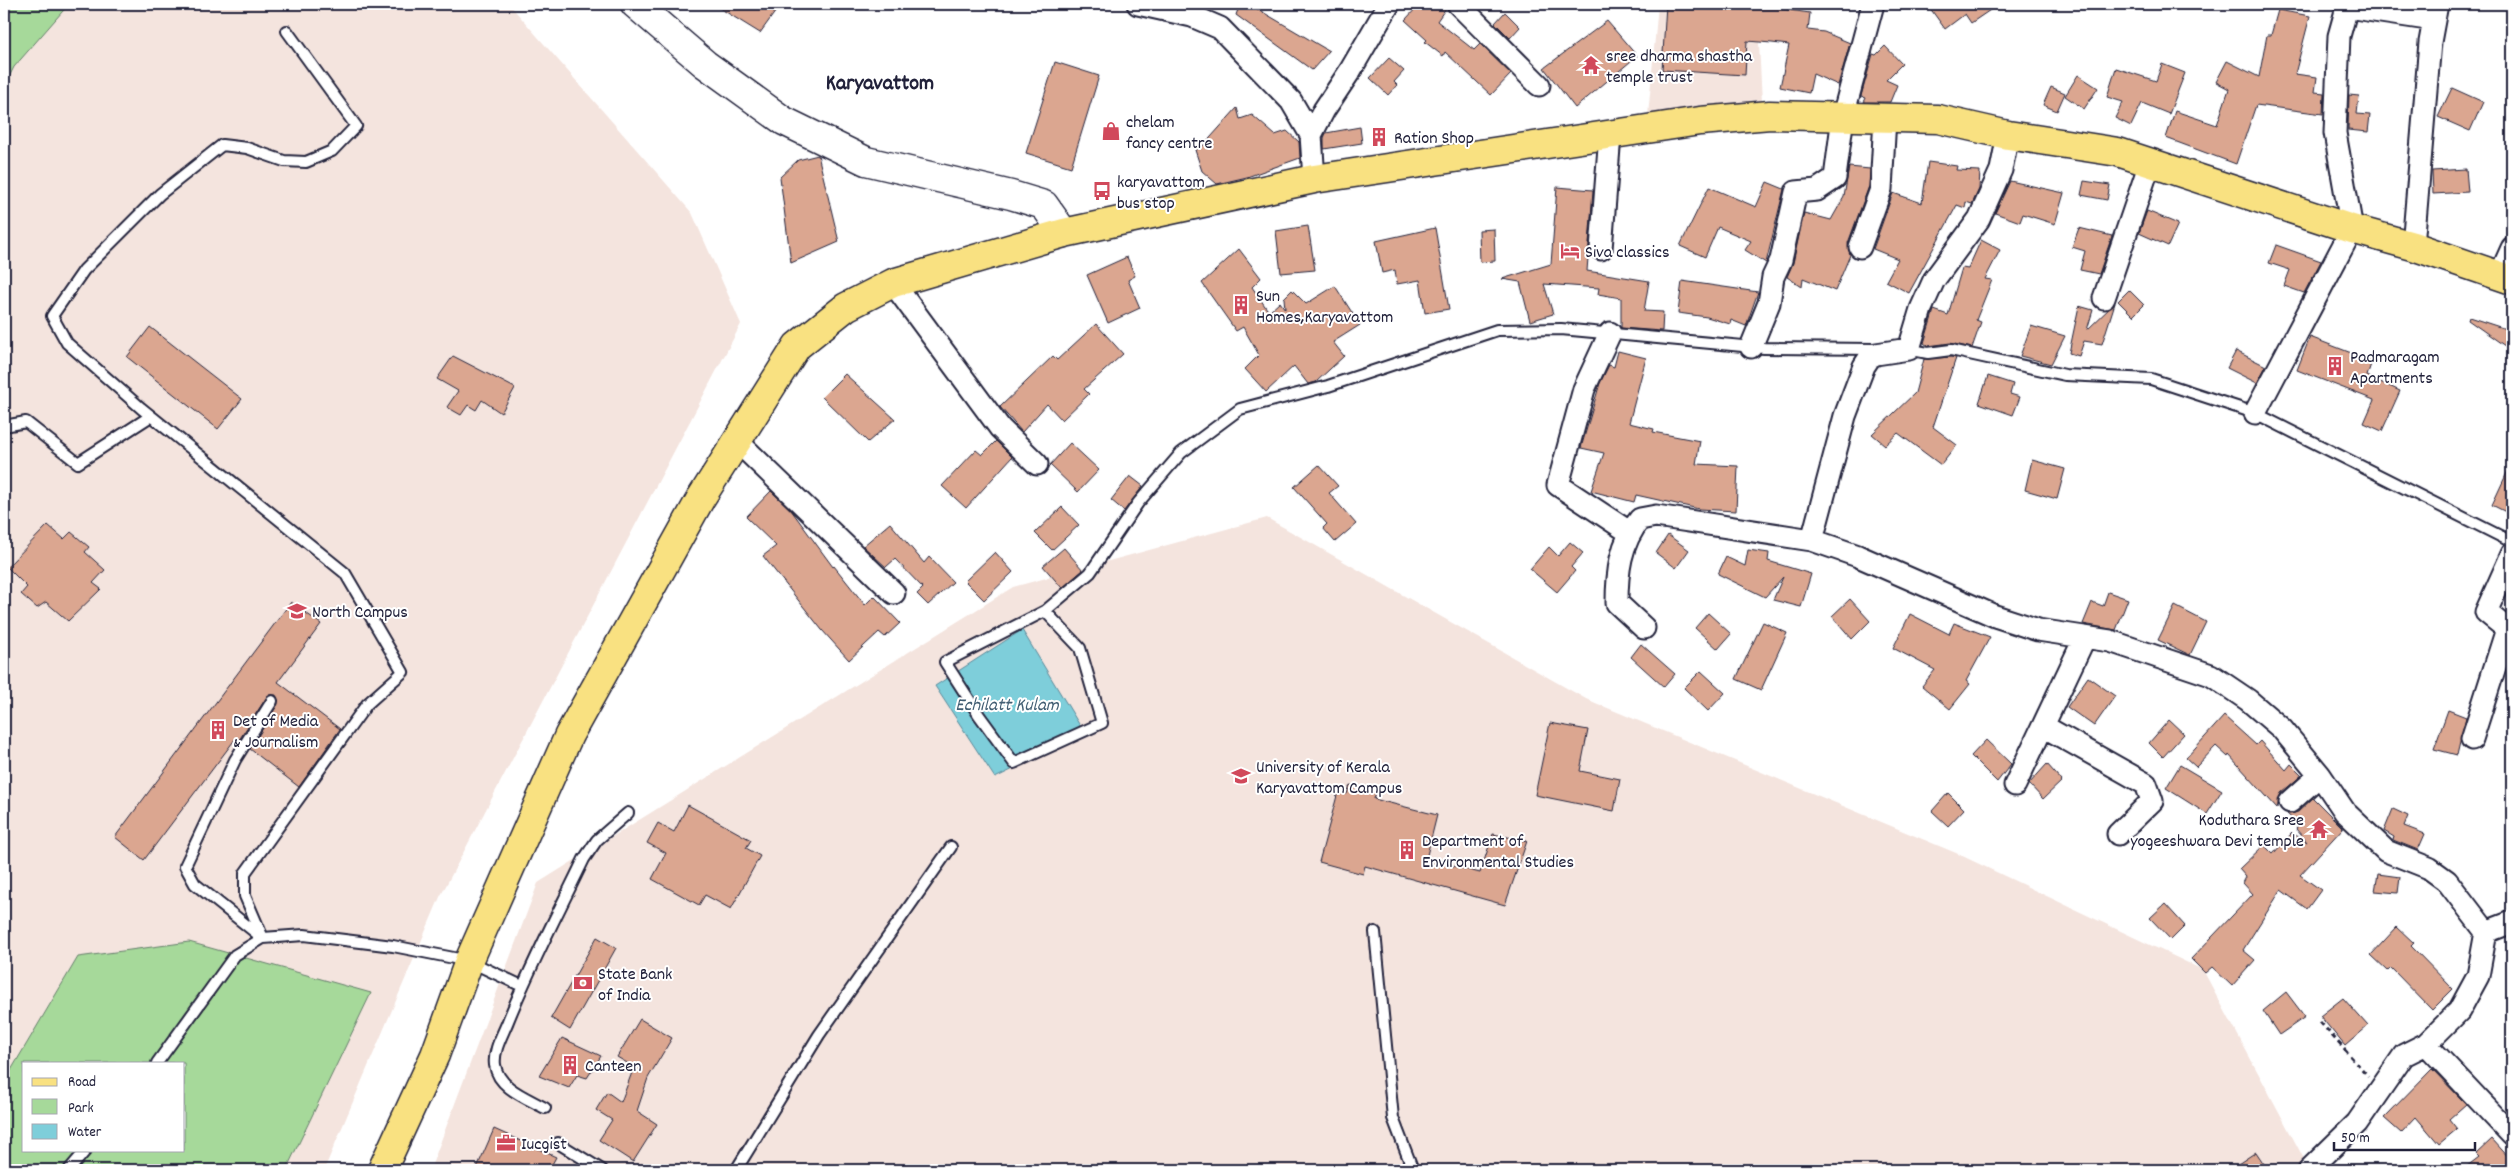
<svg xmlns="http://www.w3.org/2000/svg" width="2516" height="1174" viewBox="0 0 2516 1174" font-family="Dekko,sans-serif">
	<rect width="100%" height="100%" fill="#fff"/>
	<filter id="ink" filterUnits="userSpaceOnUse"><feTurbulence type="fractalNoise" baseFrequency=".02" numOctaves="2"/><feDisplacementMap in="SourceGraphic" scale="10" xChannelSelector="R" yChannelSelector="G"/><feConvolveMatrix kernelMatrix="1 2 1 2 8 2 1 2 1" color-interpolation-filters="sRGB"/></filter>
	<g filter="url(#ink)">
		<path fill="#f4e4de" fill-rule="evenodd" d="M 4,4 L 509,4 L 692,213 L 741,324 L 440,897 L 324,1170 L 4,1170 ZM 24,1063 L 184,1063 L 184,1150 L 24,1150 Z
			M 1658,4 L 1757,4 L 1762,102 L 1648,116 Z
			M 1267,518 L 1586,699 L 1956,853 L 2203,970 L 2310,1170 L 430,1170 L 538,883 L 1013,587 Z"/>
		<path fill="#a6d99a" stroke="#647e6a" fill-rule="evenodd" d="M 4,4 L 69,4 L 14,67 L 4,87 Z
			M 189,942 L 371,993 L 286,1170 L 4,1170 L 4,1082 L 78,957 ZM 24,1063 L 184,1063 L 184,1150 L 24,1150 Z"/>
		<path fill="#7eceda" stroke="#59899a" d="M 1022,630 L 1085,734 L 995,778 L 935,686 Z"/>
		<path fill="#dba690" stroke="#22223b" d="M 713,4 L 781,4 L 760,33 Z
			M 1240,4 L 1249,4 L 1329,51 L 1312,70 L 1236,15 Z
			M 1420,4 L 1446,4 L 1446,8 L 1437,21 L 1474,50 L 1480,44 L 1511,74 L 1491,95 L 1445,52 L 1443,56 L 1425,42 L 1427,40 L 1405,20 Z
			M 1666,4 L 1782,4 L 1782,9 L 1810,13 L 1808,30 L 1824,32 L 1850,43 L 1838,85 L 1813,74 L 1809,93 L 1780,87 L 1789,45 L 1772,43 L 1747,41 L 1745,75 L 1662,70 Z
			M 1927,4 L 1999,4 L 1971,23 L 1965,14 L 1945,29 Z
			M 2278,10 L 2310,16 L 2295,74 L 2317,77 L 2315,92 L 2324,93 L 2323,114 L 2256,105 L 2236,164 L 2166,138 L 2175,111 L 2217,125 L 2229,89 L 2216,82 L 2227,61 L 2259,77 L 2267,35 L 2271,35 Z
			M 1505,12 L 1520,27 L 1510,38 L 1495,23 Z
			M 1607,21 L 1637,56 L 1575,108 L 1544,68 Z
			M 1885,46 L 1902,64 L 1886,80 L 1897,85 L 1890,102 L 1864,102 L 1866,98 L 1861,96 L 1873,54 L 1876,55 Z
			M 1389,58 L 1404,71 L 1394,82 L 1397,85 L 1388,95 L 1370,78 Z
			M 1055,62 L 1099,76 L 1071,167 L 1026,153 Z
			M 2162,64 L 2185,73 L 2169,114 L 2142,103 L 2131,126 L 2115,118 L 2123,102 L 2107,97 L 2116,68 L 2156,81 Z
			M 2078,75 L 2098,88 L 2084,109 L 2065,96 Z
			M 2051,87 L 2065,93 L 2057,111 L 2043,105 Z
			M 2452,88 L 2483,102 L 2470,131 L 2438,117 Z
			M 2349,95 L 2359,96 L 2357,114 L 2370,115 L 2368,132 L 2348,130 Z
			M 1237,108 L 1240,119 L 1252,115 L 1275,135 L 1287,131 L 1299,142 L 1300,158 L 1247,177 L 1217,184 L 1202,171 L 1195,150 L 1202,147 Z
			M 1360,127 L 1362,143 L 1324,149 L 1324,138 L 1326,133 Z
			M 818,155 L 839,242 L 791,263 L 780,177 L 798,160 Z
			M 1928,162 L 1957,166 L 1956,170 L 1980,171 L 1979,189 L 1972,204 L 1966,202 L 1965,208 L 1957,205 L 1909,293 L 1886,281 L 1898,259 L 1873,249 L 1893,193 L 1922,203 Z
			M 1849,167 L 1870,169 L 1869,186 L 1848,243 L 1850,255 L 1835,291 L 1803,278 L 1802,287 L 1787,277 L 1793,263 L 1804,213 L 1831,220 L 1844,197 Z
			M 2466,169 L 2468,192 L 2433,194 L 2432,171 Z
			M 2010,181 L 2064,193 L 2055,224 L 2023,214 L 2020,222 L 1995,213 Z
			M 2084,181 L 2110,185 L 2107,200 L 2081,195 Z
			M 1767,182 L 1784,189 L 1766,263 L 1745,250 L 1751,241 L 1718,227 L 1705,257 L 1680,246 L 1709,187 L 1756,207 Z
			M 1557,187 L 1593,190 L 1587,271 L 1649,281 L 1644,311 L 1663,312 L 1662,331 L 1621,328 L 1621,298 L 1598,294 L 1599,288 L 1544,284 L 1553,314 L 1530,321 L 1520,282 L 1502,279 L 1551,264 Z
			M 2147,211 L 2178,224 L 2168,246 L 2139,233 Z
			M 1308,226 L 1315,270 L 1281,273 L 1276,231 Z
			M 1435,228 L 1449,309 L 1425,313 L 1420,280 L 1397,284 L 1395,270 L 1382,273 L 1376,241 Z
			M 2079,228 L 2112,236 L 2099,274 L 2080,270 L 2085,251 L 2072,247 Z
			M 1494,229 L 1495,261 L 1480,262 L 1479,230 Z
			M 1981,240 L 2000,250 L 1985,279 L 1992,280 L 1976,320 L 1981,322 L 1972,348 L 1950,343 L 1928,346 L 1924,343 L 1934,310 L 1948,315 L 1962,268 L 1968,269 Z
			M 2276,245 L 2321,261 L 2304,293 L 2284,286 L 2290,270 L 2269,263 Z
			M 1239,249 L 1261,278 L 1252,287 L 1269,312 L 1280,302 L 1285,309 L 1284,298 L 1292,290 L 1306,304 L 1335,286 L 1360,325 L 1333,342 L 1344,356 L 1316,382 L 1308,384 L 1294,366 L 1266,392 L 1245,369 L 1259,355 L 1243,327 L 1236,331 L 1202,283 Z
			M 1127,257 L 1135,276 L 1128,280 L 1140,308 L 1108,323 L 1087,275 Z
			M 1682,281 L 1758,292 L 1746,326 L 1731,320 L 1730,324 L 1707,317 L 1678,313 Z
			M 2129,290 L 2144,305 L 2133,316 L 2118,301 Z
			M 2115,303 L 2102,344 L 2084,341 L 2079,356 L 2069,353 L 2079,306 L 2093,310 L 2087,330 Z
			M 2469,317 L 2512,331 L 2512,351 L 2468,320 Z
			M 1096,324 L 1123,354 L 1084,389 L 1089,394 L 1062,420 L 1047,404 L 1022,432 L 1000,407 L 1053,356 L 1057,360 Z
			M 2031,326 L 2065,336 L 2051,364 L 2020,356 Z
			M 150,327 L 242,399 L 218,429 L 127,357 Z
			M 2310,337 L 2372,361 L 2367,376 L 2400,391 L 2382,431 L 2364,423 L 2374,400 L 2297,370 Z
			M 1618,351 L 1646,358 L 1629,423 L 1654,429 L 1653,432 L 1700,441 L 1696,464 L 1738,466 L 1736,511 L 1699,509 L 1636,495 L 1634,502 L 1591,491 L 1604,453 L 1581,448 L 1600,383 L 1609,365 L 1614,367 Z
			M 2236,351 L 2266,366 L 2257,383 L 2227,368 Z
			M 453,356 L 515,388 L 501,413 L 482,400 L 476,410 L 468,405 L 461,415 L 447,407 L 458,391 L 437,379 Z
			M 1951,357 L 1956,358 L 1933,427 L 1957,445 L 1941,465 L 1898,433 L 1885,445 L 1872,434 L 1915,393 L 1924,359 Z
			M 845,374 L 895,419 L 868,442 L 822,397 Z
			M 1988,376 L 2013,384 L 2010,394 L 2020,397 L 2013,415 L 1979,403 Z
			M 996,441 L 1012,457 L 966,508 L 942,486 L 976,450 L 982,455 Z
			M 1070,443 L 1099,470 L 1078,492 L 1050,465 Z
			M 2032,460 L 2065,469 L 2057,499 L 2025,490 Z
			M 2512,462 L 2512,515 L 2492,505 Z
			M 1319,465 L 1338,486 L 1329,493 L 1356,524 L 1335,542 L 1323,528 L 1327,524 L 1294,487 Z
			M 1130,476 L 1143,486 L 1124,511 L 1111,500 Z
			M 771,491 L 791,510 L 833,567 L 834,566 L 865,605 L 874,596 L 900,623 L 885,637 L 879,632 L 849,660 L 822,630 L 763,556 L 776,546 L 746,517 Z
			M 1062,507 L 1079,525 L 1052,550 L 1035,533 Z
			M 890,523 L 924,563 L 929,557 L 953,582 L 928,605 L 917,594 L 923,588 L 895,559 L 886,567 L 863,546 Z
			M 48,525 L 64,539 L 71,532 L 89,547 L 85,552 L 105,570 L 93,583 L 101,589 L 68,621 L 46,602 L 37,608 L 21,594 L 27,587 L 7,567 Z
			M 1668,535 L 1689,550 L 1676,568 L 1656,553 Z
			M 1570,542 L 1583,553 L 1571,567 L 1575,571 L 1557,592 L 1530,569 L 1549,547 L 1558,556 Z
			M 1064,548 L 1083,570 L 1062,588 L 1043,566 Z
			M 1748,550 L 1769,553 L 1768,561 L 1811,574 L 1801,607 L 1773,600 L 1783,577 L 1765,597 L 1718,574 L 1726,557 L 1745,566 Z
			M 995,552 L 1013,572 L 984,600 L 965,581 Z
			M 2108,592 L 2128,599 L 2116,630 L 2083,624 L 2092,602 L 2103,606 Z
			M 1850,599 L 1870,621 L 1852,639 L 1832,616 Z
			M 291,602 L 321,624 L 278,682 L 340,729 L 299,787 L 250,749 L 278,704 L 276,695 L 268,695 L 239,740 L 236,738 L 144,860 L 115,837 Z
			M 2175,606 L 2206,622 L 2190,655 L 2158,640 Z
			M 1708,613 L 1731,634 L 1718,649 L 1695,628 Z
			M 1910,614 L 1949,634 L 1954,623 L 1990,637 L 1966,681 L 1970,684 L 1950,709 L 1922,686 L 1935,670 L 1893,648 Z
			M 1763,622 L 1787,633 L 1761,690 L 1736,679 Z
			M 1641,644 L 1675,674 L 1664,687 L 1631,657 Z
			M 1701,671 L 1725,693 L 1708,711 L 1684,688 Z
			M 2088,677 L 2115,696 L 2094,726 L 2067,707 Z
			M 2448,710 L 2466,717 L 2457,755 L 2434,749 Z
			M 2224,716 L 2256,745 L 2260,741 L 2286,770 L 2291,764 L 2302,775 L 2281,793 L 2277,808 L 2229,755 L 2228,757 L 2216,746 L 2196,767 L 2186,758 Z
			M 2169,720 L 2184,734 L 2163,757 L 2149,743 Z
			M 1550,723 L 1588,730 L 1580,771 L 1620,779 L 1614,811 L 1535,795 Z
			M 1986,740 L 2011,764 L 1997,782 L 1971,756 Z
			M 2047,764 L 2062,781 L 2043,799 L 2029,784 Z
			M 2180,765 L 2222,790 L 2207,814 L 2166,788 Z
			M 1350,785 L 1376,792 L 1374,799 L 1437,815 L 1426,859 L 1480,873 L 1493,834 L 1527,841 L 1505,905 L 1365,866 L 1363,874 L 1319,862 L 1338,792 L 1347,794 Z
			M 1948,793 L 1964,809 L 1948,826 L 1932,811 Z
			M 2313,798 L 2343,828 L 2300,875 L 2321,890 L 2307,909 L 2281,890 L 2243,950 L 2255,960 L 2232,986 L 2212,967 L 2205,973 L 2191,959 L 2253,894 L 2243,883 L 2246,877 L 2239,869 L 2264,845 L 2273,854 L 2292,833 L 2307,842 L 2296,829 L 2299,825 L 2287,814 L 2298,812 Z
			M 688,805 L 751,840 L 746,848 L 760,856 L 731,909 L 705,895 L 699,905 L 652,879 L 666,853 L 647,843 L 658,823 L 674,832 Z
			M 2393,809 L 2408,816 L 2404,826 L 2425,834 L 2418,850 L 2393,840 L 2394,837 L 2384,831 Z
			M 2378,874 L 2400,877 L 2398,893 L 2375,891 Z
			M 2165,904 L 2185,926 L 2171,940 L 2150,918 Z
			M 2397,927 L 2414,943 L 2411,946 L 2453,989 L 2432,1010 L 2391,968 L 2388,971 L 2371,955 Z
			M 597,937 L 616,948 L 570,1030 L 551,1018 Z
			M 2286,992 L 2305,1017 L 2279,1035 L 2263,1011 Z
			M 2343,998 L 2368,1026 L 2345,1046 L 2320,1016 Z
			M 640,1019 L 672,1038 L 648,1078 L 637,1111 L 657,1124 L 633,1162 L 599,1140 L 612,1120 L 596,1110 L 607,1092 L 621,1102 L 634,1067 L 617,1057 Z
			M 562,1038 L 601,1056 L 587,1078 L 577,1075 L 569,1088 L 539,1076 Z
			M 2432,1069 L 2466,1104 L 2449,1119 L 2457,1129 L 2439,1144 L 2416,1117 L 2401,1133 L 2384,1118 Z
			M 494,1129 L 556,1157 L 549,1170 L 476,1170 Z
			M 2492,1139 L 2512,1161 L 2512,1170 L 2462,1170 L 2479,1157 L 2476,1154 Z
			M 2256,1152 L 2268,1170 L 2229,1170 Z"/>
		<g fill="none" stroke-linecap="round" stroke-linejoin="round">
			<g stroke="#22223b" stroke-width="14">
				<path id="lane" d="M 1907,349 L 1928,353 L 1951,350 L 2065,375 L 2151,379 L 2255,413 L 2512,542
					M 4,426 L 26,422 L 78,463 L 151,416
					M 1045,611 L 1080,648 L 1102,723 L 1014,763 L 979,715 L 945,662 L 1045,611 L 1090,573 L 1138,503 L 1181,453 L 1240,409 L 1328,386 L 1497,330 L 1561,329 L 1764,348 L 1875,349
					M 1375,932 L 1393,1118 L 1413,1170
					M 260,936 L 195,884 L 185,866 L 235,760 L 272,701
					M 263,938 L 245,896 L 245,873 L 367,704 L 403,672 L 345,573 L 141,408 L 67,343 L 52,316 L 84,270 L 160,194 L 222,145 L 247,148 L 284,161 L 306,162 L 332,151 L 356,126 L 287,31
					M 157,1063 L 235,955 L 263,938 L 304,935 L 393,946 L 469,961 L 522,986
					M 545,1108 C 527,1098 498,1088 495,1065 C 493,1050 503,1034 508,1021 C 530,966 558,913 584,859 L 597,840 L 628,813
					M 558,1143 L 602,1170
					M 69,1170 L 86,1150
					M 736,1170 L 819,1035 L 951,847"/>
			</g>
			<g stroke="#22223b" stroke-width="25">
				<path id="street" d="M 1138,4 L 1192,16 L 1220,28 L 1291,101 L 1311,135
					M 1458,4 L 1539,85
					M 2347,7 L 2434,20
					M 2008,135 L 2001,170 L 1979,219 L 1934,280 L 1921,309 L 1909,349 L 1876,354 L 1870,357 L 1864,366 L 1845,416 L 1812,540 L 1858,556 L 1995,616 L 2038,630 L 2110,641 L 2211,675 L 2248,700 L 2282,729 L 2320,775 L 2345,812 L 2386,851 L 2429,868 L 2447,881 L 2486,932 L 2478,976 L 2459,1011 L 2426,1044 L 2404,1055 L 2357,1123 L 2309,1170
					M 1314,179 L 1311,135 L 1324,110 L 1350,71 L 1389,4
					M 2413,246 L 2430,42 L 2437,4
					M 1860,247 L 1881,189 L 1885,118
					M 1601,249 L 1610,135
					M 2500,275 L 2512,248
					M 893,283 L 1000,428 L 1037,464
					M 2104,298 L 2150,163
					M 1610,333 L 1584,389 L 1558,485 L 1629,532
					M 1751,347 L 1769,303 L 1773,277 L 1781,260 L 1796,192 L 1817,190 L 1835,178 L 1843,116 L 1873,4
					M 2255,413 L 2352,229 L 2335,133 L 2339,36 L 2348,4
					M 737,441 L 894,593
					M 1644,628 L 1617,603 C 1617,573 1620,543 1640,519 L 1656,516 L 1812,540
					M 2043,726 L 2146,784 L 2152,801 L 2118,834
					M 2472,739 L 2507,629 L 2486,612 L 2512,554
					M 2015,785 L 2085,637
					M 2290,802 L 2320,775
					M 2486,932 L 2512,922
					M 2426,1044 L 2512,1135"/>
			</g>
			<g stroke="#22223b" stroke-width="31">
				<path id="secondary" d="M 635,4 L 705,64 L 784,121 L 866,161 L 1011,195 L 1044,205 L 1064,233"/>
			</g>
			<g stroke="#22223b" stroke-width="31">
				<path id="primary" d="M 382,1170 L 435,1055 L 469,961 L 569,735 L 701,498 L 797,346 L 846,307 L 893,283 L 1064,233 L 1314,179 L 1700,121 L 1770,115 L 1938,119 L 2008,135 L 2118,152 L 2352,229 L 2413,246 L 2512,280"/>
			</g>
			<path stroke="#22223b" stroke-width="3" stroke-dasharray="5 4" stroke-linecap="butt" d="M 2320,1022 L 2368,1076"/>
			<use href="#lane" stroke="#fff" stroke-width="10"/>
			<use href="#street" stroke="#fff" stroke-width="21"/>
			<use href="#secondary" stroke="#fff" stroke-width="28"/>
			<use href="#primary" stroke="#f9e181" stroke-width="28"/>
		</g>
	</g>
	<defs>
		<g id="temple-bare" transform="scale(1.5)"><path d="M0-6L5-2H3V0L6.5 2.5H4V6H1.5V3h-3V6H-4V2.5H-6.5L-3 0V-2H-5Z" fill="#d1495b" stroke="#fff" stroke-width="2.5" paint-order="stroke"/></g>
		<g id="shop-bare" transform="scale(1.5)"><path d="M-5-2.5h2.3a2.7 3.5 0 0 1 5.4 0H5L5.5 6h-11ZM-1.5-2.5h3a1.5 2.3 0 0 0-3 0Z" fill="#d1495b" stroke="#fff" stroke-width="2.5" paint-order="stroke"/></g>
		<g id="building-bare" transform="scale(1.5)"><path d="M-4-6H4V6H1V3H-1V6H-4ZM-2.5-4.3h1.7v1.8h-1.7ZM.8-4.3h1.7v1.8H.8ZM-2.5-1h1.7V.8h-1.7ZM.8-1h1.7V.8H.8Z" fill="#d1495b" stroke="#fff" stroke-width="2.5" paint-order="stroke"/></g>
		<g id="bus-bare" transform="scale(1.5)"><path d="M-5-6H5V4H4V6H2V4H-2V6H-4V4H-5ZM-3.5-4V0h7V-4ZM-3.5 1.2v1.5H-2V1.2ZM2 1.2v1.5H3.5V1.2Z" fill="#d1495b" stroke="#fff" stroke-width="2.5" paint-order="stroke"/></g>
		<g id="hotel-bare" transform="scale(1.5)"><path d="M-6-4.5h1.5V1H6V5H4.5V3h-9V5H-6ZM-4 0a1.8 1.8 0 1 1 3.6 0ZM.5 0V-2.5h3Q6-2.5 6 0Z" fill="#d1495b" stroke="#fff" stroke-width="2.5" paint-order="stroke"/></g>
		<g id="university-bare" transform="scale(1.5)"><path d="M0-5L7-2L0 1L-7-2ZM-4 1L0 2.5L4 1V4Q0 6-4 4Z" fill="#d1495b" stroke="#fff" stroke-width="2.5" paint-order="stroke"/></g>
		<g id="bank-bare" transform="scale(1.5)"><path d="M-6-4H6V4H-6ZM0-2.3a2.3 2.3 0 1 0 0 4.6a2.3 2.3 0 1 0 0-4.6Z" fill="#d1495b" stroke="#fff" stroke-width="2.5" paint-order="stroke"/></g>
		<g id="office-bare" transform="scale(1.5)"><path d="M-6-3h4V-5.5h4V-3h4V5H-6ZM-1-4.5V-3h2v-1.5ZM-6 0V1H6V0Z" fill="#d1495b" stroke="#fff" stroke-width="2.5" paint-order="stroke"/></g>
	</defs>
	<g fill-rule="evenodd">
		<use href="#temple-bare" x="1591" y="65"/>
		<use href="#shop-bare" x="1111" y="131"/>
		<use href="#building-bare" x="1379" y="137"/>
		<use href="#bus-bare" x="1102" y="191"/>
		<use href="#hotel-bare" x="1570" y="251"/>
		<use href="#building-bare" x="1241" y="305"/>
		<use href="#building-bare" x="2335" y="366"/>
		<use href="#university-bare" x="297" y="611"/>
		<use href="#building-bare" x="218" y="730"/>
		<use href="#university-bare" x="1241" y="776"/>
		<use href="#temple-bare" x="2319" y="829"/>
		<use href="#building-bare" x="1407" y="850"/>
		<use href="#bank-bare" x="583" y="983"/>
		<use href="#building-bare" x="570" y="1065"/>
		<use href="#office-bare" x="506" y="1143"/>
	</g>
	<g text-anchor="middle" stroke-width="4" stroke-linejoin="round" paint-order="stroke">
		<g font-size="18" fill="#22223b" stroke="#fff" text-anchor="start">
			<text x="1606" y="61">sree dharma shastha<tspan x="1606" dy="21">temple trust</tspan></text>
			<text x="1126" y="127">chelam<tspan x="1126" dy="21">fancy centre</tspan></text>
			<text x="1394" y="143">Ration Shop</text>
			<text x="1117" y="187">karyavattom<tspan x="1117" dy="21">bus stop</tspan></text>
			<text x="1585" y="257">Siva classics</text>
			<text x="1256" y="301">Sun<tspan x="1256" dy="21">Homes,Karyavattom</tspan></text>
			<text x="2350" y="362">Padmaragam<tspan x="2350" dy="21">Apartments</tspan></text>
			<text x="312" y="617">North Campus</text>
			<text x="233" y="726">Det of Media<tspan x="233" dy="21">&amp; Journalism</tspan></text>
			<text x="1256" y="772">University of Kerala<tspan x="1256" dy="21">Karyavattom Campus</tspan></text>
			<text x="2304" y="825" text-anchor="end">Koduthara Sree<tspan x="2304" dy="21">yogeeshwara Devi temple</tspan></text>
			<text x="1422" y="846">Department of<tspan x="1422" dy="21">Environmental Studies</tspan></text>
			<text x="598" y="979">State Bank<tspan x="598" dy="21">of India</tspan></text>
			<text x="585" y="1071">Canteen</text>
			<text x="521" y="1149">Iucgist</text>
		</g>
		<g font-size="19" font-style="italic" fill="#425e73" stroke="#fff">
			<text x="1007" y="710">Echilatt Kulam</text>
		</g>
		<g font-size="22" font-weight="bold" fill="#22223b" stroke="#fff">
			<text x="880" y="89">Karyavattom</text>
		</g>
	</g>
	<rect width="2516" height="1174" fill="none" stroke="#fff" stroke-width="20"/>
	<rect x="10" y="10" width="2496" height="1154" fill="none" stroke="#22223b" stroke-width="2" filter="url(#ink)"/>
	<rect x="22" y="1062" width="162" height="90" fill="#ffffff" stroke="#a7a7b1"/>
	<rect x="32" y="1078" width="25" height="8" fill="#f9e181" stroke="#a7a7b1"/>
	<text x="68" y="1086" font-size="15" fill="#22223b">Road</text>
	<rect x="32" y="1099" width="25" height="15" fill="#a6d99a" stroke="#a7a7b1"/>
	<text x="68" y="1112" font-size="15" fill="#22223b">Park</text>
	<rect x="32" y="1124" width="25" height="15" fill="#7eceda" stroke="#a7a7b1"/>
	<text x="68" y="1136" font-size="15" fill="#22223b">Water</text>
	<path d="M2334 1142v8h141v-8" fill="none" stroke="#22223b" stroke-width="2.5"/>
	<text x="2341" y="1142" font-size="15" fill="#22223b" stroke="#ffffff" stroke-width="4" paint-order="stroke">50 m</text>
</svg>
